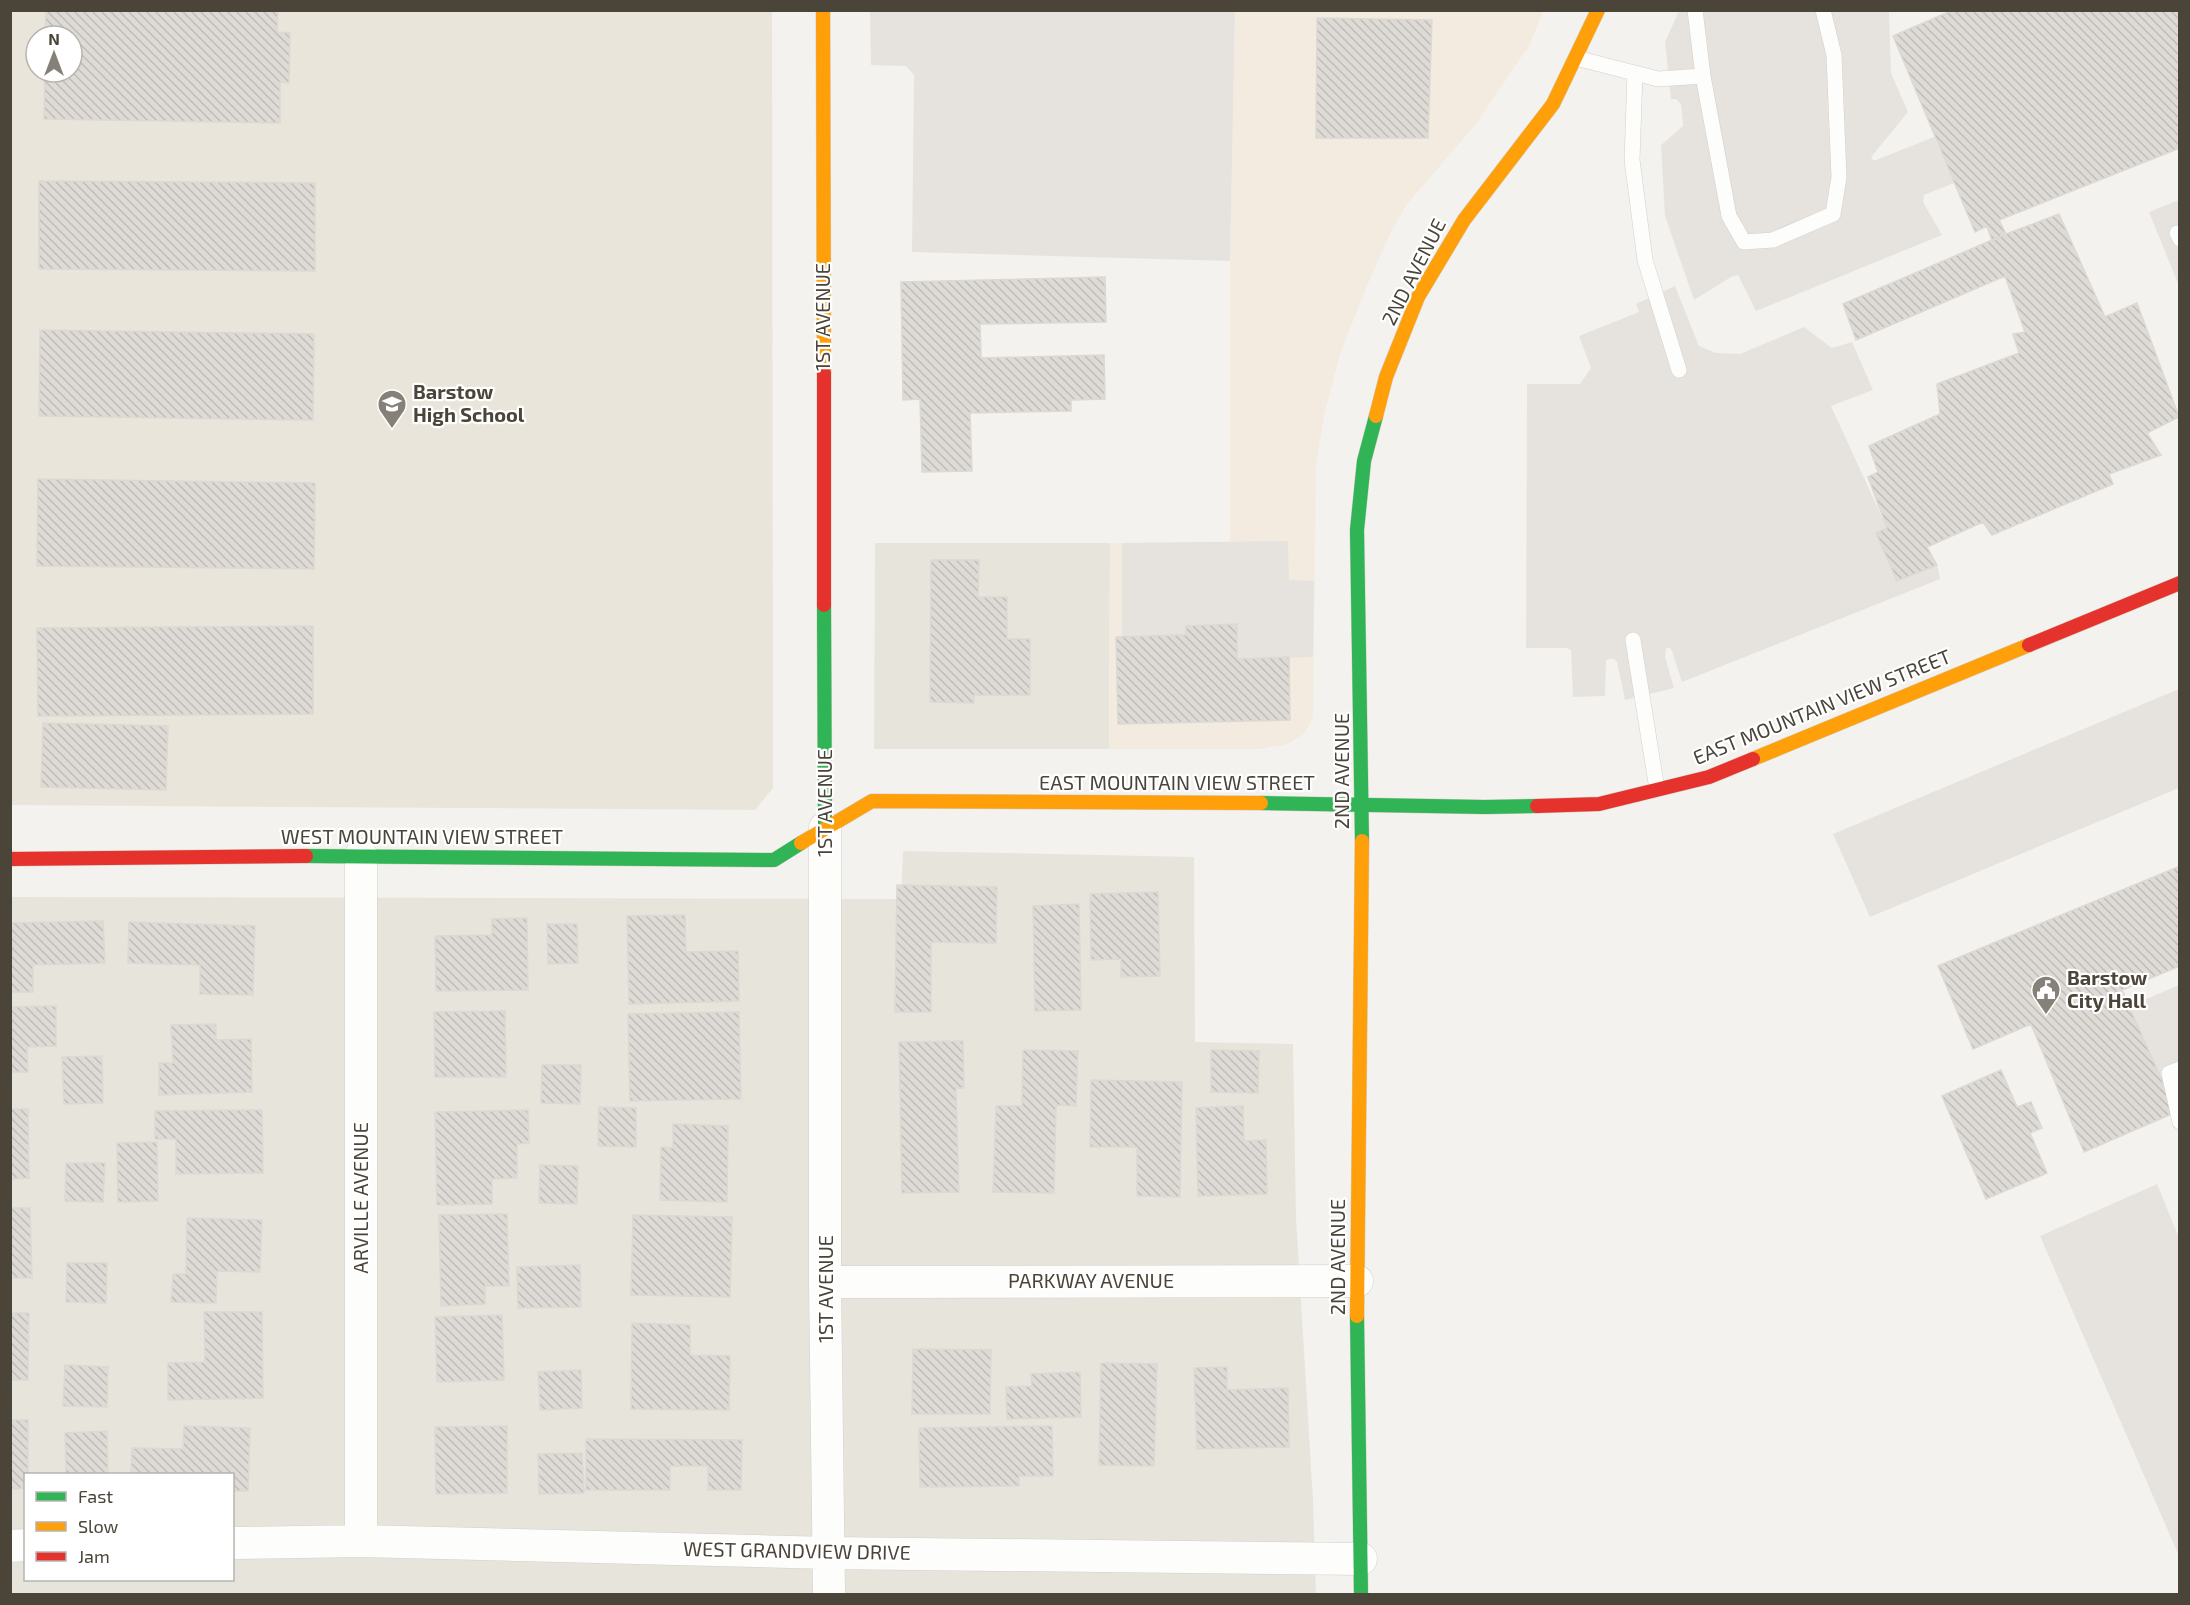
<svg xmlns="http://www.w3.org/2000/svg" width="2190" height="1605" viewBox="0 0 2190 1605" font-family="'Exo 2',sans-serif">
	<defs>
		<pattern id="building-back-hatch" width="6" height="6" patternUnits="userSpaceOnUse" patternTransform="scale(1.5)"><rect width="6" height="6" fill="#dedbd6"/><path d="M-1 5l2 2M0 0l6 6M5-1l2 2" fill="none" stroke="#c0bdb8"/></pattern>
	</defs>
	<rect width="100%" height="100%" fill="#f4f2ee"/>
	<path fill="#e7e4dc" fill-rule="evenodd" d="M 875,543 L 1110,543 L 1109,749 L 874,749 Z
		M 903,851 L 1194,857 L 1195,1042 L 1293,1044 L 1296,1218 L 1313,1501 L 1316,1594 L 11,1594 L 11,897 L 901,899 ZM 26,1474 L 232,1474 L 232,1580 L 26,1580 Z"/>
	<path fill="#f3ebdf" d="M 1235,11 L 1543,11 L 1530,44 L 1476,124 L 1407,204 L 1391,232 L 1366,288 L 1340,354 L 1324,416 L 1316,465 L 1313,718 L 1304,734 L 1288,744 L 1260,749 L 1109,749 L 1110,543 L 1230,542 L 1230,261 Z"/>
	<path fill="#eae5da" fill-rule="evenodd" d="M 11,11 L 772,11 L 773,788 L 755,810 L 11,805 ZM 36,36 L 72,36 L 72,72 L 36,72 Z"/>
	<path fill="#e6e3df" d="M 870,11 L 1235,11 L 1230,261 L 912,252 L 914,75 L 906,66 L 871,65 Z
		M 1679,11 L 1889,11 L 1891,73 L 1908,112 L 1871,157 L 1873,160 L 1876,160 L 1934,137 L 1954,183 L 1924,195 L 1923,202 L 1942,235 L 1756,311 L 1738,275 L 1731,277 L 1694,300 L 1665,216 L 1661,145 L 1683,126 L 1681,104 L 1676,99 L 1671,99 L 1665,42 Z
		M 2179,200 L 2179,286 L 2149,212 Z
		M 1675,286 L 1699,346 L 1716,353 L 1740,354 L 1804,327 L 1832,348 L 1852,342 L 1873,390 L 1831,406 L 1887,528 L 1876,533 L 1897,580 L 1937,565 L 1940,579 L 1682,682 L 1672,651 L 1670,648 L 1666,648 L 1665,657 L 1674,688 L 1625,700 L 1617,662 L 1614,659 L 1609,659 L 1606,661 L 1605,696 L 1573,697 L 1571,650 L 1566,648 L 1526,648 L 1527,384 L 1580,384 L 1591,368 L 1579,336 L 1639,312 L 1636,304 Z
		M 1288,541 L 1289,580 L 1314,581 L 1313,657 L 1237,659 L 1236,624 L 1186,626 L 1186,635 L 1122,637 L 1122,543 Z
		M 2179,689 L 2179,788 L 1870,917 L 1833,834 Z
		M 2179,985 L 2180,1111 L 2176,1112 L 2130,1006 Z
		M 2157,1184 L 2179,1238 L 2179,1556 L 2040,1236 Z"/>
	<path fill="url(#building-back-hatch)" stroke="#dcd9d4" stroke-width="1.5" d="M 46,10 L 278,10 L 277,32 L 290,33 L 289,83 L 280,82 L 280,123 L 44,119 L 45,72 L 72,72 L 72,36 L 45,36 Z
		M 1953,10 L 2180,10 L 2180,148 L 1999,220 L 2006,234 L 1992,241 L 1987,226 L 1975,232 L 1893,36 Z
		M 1317,18 L 1432,20 L 1428,138 L 1316,138 Z
		M 39,181 L 315,183 L 315,271 L 39,269 Z
		M 2059,214 L 2105,317 L 2137,303 L 2179,417 L 2147,433 L 2161,455 L 2109,474 L 2113,484 L 1992,535 L 1983,522 L 1927,547 L 1937,565 L 1897,581 L 1876,533 L 1887,528 L 1868,477 L 1878,472 L 1869,446 L 1940,414 L 1937,384 L 2019,353 L 2013,334 L 2025,332 L 2005,276 L 1856,340 L 1843,304 L 2006,234 Z
		M 1105,277 L 1106,322 L 980,324 L 981,358 L 1104,355 L 1105,399 L 1071,400 L 1071,411 L 970,413 L 972,471 L 922,472 L 920,399 L 903,400 L 901,282 Z
		M 40,330 L 314,334 L 313,420 L 39,416 Z
		M 38,479 L 315,483 L 314,569 L 37,566 Z
		M 931,560 L 979,560 L 978,597 L 1007,597 L 1007,639 L 1030,639 L 1030,695 L 974,695 L 974,703 L 930,702 Z
		M 1237,624 L 1237,659 L 1289,657 L 1290,720 L 1118,724 L 1116,637 L 1186,635 L 1186,626 Z
		M 313,626 L 313,714 L 38,716 L 37,628 Z
		M 43,723 L 168,726 L 166,790 L 41,787 Z
		M 2180,866 L 2180,966 L 2122,990 L 2176,1112 L 2084,1152 L 2031,1024 L 1973,1049 L 1938,966 Z
		M 897,885 L 997,887 L 996,943 L 931,942 L 931,1012 L 895,1012 Z
		M 1158,892 L 1160,976 L 1121,977 L 1121,959 L 1091,960 L 1090,894 Z
		M 1079,904 L 1081,1010 L 1035,1011 L 1033,906 Z
		M 685,915 L 686,952 L 738,951 L 739,1001 L 629,1004 L 627,916 Z
		M 527,918 L 528,990 L 436,991 L 435,936 L 492,935 L 492,919 Z
		M 103,921 L 105,963 L 33,965 L 33,992 L 10,992 L 10,923 Z
		M 129,922 L 255,926 L 253,995 L 200,994 L 200,965 L 128,963 Z
		M 547,924 L 577,924 L 578,963 L 548,964 Z
		M 56,1006 L 56,1046 L 27,1047 L 28,1072 L 10,1072 L 10,1007 Z
		M 505,1011 L 506,1077 L 435,1077 L 434,1012 Z
		M 739,1012 L 741,1099 L 630,1101 L 628,1014 Z
		M 216,1024 L 216,1040 L 251,1039 L 252,1092 L 159,1095 L 159,1063 L 173,1063 L 171,1025 Z
		M 963,1041 L 964,1088 L 956,1088 L 959,1192 L 902,1193 L 899,1042 Z
		M 1023,1050 L 1078,1051 L 1076,1106 L 1056,1105 L 1054,1193 L 993,1192 L 996,1106 L 1022,1106 Z
		M 1211,1050 L 1259,1051 L 1258,1093 L 1211,1092 Z
		M 102,1056 L 103,1103 L 64,1104 L 62,1057 Z
		M 542,1065 L 581,1065 L 580,1104 L 541,1103 Z
		M 2001,1070 L 2017,1107 L 2031,1102 L 2042,1128 L 2030,1133 L 2047,1173 L 1986,1199 L 1942,1096 Z
		M 1091,1080 L 1182,1082 L 1180,1197 L 1137,1196 L 1137,1147 L 1090,1147 Z
		M 1243,1106 L 1244,1141 L 1266,1140 L 1267,1194 L 1198,1196 L 1196,1108 Z
		M 599,1107 L 636,1108 L 636,1147 L 598,1146 Z
		M 10,1109 L 28,1109 L 29,1178 L 10,1179 Z
		M 262,1110 L 263,1173 L 176,1174 L 176,1139 L 155,1139 L 155,1111 Z
		M 528,1110 L 529,1143 L 517,1144 L 517,1178 L 492,1179 L 492,1204 L 437,1205 L 435,1112 Z
		M 673,1124 L 728,1126 L 727,1202 L 660,1200 L 661,1147 L 673,1148 Z
		M 157,1142 L 158,1201 L 118,1202 L 117,1143 Z
		M 66,1163 L 105,1163 L 103,1202 L 65,1201 Z
		M 540,1165 L 578,1166 L 577,1204 L 539,1203 Z
		M 10,1208 L 30,1208 L 32,1278 L 10,1278 Z
		M 507,1214 L 509,1286 L 485,1286 L 485,1304 L 441,1306 L 439,1215 Z
		M 633,1215 L 732,1217 L 730,1297 L 631,1295 Z
		M 187,1218 L 262,1220 L 260,1272 L 217,1271 L 216,1303 L 171,1302 L 173,1274 L 186,1274 Z
		M 67,1263 L 107,1263 L 106,1303 L 66,1302 Z
		M 580,1265 L 581,1307 L 518,1308 L 517,1267 Z
		M 204,1312 L 262,1312 L 263,1398 L 168,1400 L 168,1363 L 205,1362 Z
		M 10,1313 L 29,1313 L 28,1380 L 10,1380 Z
		M 502,1315 L 504,1380 L 437,1382 L 435,1317 Z
		M 632,1323 L 690,1325 L 690,1355 L 730,1356 L 729,1410 L 631,1409 Z
		M 913,1349 L 991,1350 L 990,1414 L 912,1414 Z
		M 1101,1363 L 1157,1364 L 1154,1466 L 1099,1465 Z
		M 65,1365 L 108,1367 L 107,1407 L 63,1406 Z
		M 1227,1367 L 1227,1390 L 1288,1388 L 1289,1447 L 1197,1449 L 1194,1368 Z
		M 581,1370 L 582,1408 L 540,1410 L 538,1372 Z
		M 1080,1372 L 1081,1417 L 1007,1419 L 1006,1387 L 1032,1386 L 1031,1374 Z
		M 10,1420 L 28,1420 L 28,1474 L 26,1474 L 26,1488 L 10,1489 Z
		M 184,1426 L 250,1428 L 248,1491 L 232,1491 L 232,1474 L 131,1474 L 132,1448 L 183,1449 Z
		M 507,1426 L 507,1493 L 436,1494 L 435,1427 Z
		M 1052,1426 L 1053,1476 L 1019,1476 L 1019,1486 L 920,1487 L 919,1428 Z
		M 107,1431 L 108,1474 L 66,1474 L 65,1433 Z
		M 586,1439 L 742,1440 L 741,1490 L 708,1490 L 708,1466 L 670,1466 L 670,1490 L 586,1490 Z
		M 582,1453 L 584,1493 L 539,1494 L 538,1454 Z"/>
	<g fill="none" stroke-linecap="round" stroke-linejoin="round">
		<g stroke="#d2d0cb" stroke-width="16">
			<path id="lane" d="M 1695,10 L 1703,76 L 1729,216 L 1744,242 L 1773,240 L 1833,214 L 1839,177 L 1834,55 L 1823,10
				M 1576,58 L 1658,79 L 1703,76
				M 1635,73 L 1632,160 L 1645,260 L 1679,370
				M 2177,233 L 2180,239
				M 1633,640 L 1657,789
				M 2180,1069 L 2169,1073 L 2180,1122"/>
		</g>
		<g stroke="#d2d0cb" stroke-width="33">
			<path id="street" d="M 825,828 L 825,1282 L 829,1594
				M 361,855 L 361,1541
				M 825,1282 L 1357,1281
				M 232,1543 L 361,1541 L 829,1553 L 1361,1559
				M 10,1546 L 26,1545"/>
		</g>
		<g stroke="#d3cfc5" stroke-width="15">
			<path id="fast" d="M 824,605 L 825,828
				M 1261,803 L 1485,807 L 1537,806
				M 1362,841 L 1357,530 L 1364,461 L 1376,416
				M 306,856 L 774,860 L 801,843
				M 1357,1316 L 1361,1594"/>
		</g>
		<g stroke="#d3cfc5" stroke-width="15">
			<path id="slow" d="M 823,10 L 824,373
				M 1376,416 L 1386,377 L 1418,297 L 1464,220 L 1553,104 L 1598,10
				M 1753,759 L 2029,645
				M 801,843 L 872,801 L 1261,803
				M 1357,1316 L 1362,841"/>
		</g>
		<g stroke="#d3cfc5" stroke-width="15">
			<path id="jam" d="M 824,373 L 824,605
				M 2029,645 L 2180,583
				M 1537,806 L 1599,804 L 1709,777 L 1753,759
				M 10,859 L 306,856"/>
		</g>
		<use href="#lane" stroke="#fdfdfc" stroke-width="15"/>
		<use href="#street" stroke="#fdfdfc" stroke-width="32"/>
		<use href="#fast" stroke="#30b455" stroke-width="14"/>
		<use href="#slow" stroke="#ff9f0a" stroke-width="14"/>
		<use href="#jam" stroke="#e5322d" stroke-width="14"/>
	</g>
	<defs>
		<g id="school-pin" transform="scale(1.5)"><path d="M0 17L-7.5 6A9.5 9.5 0 1 1 7.5 6Z" fill="#868178" stroke="#fff"/><path d="M0-5L7-2L0 1L-7-2ZM-4 1L0 2.5L4 1V4Q0 6-4 4Z" fill="#fff"/></g>
		<g id="civic-pin" transform="scale(1.5)"><path d="M0 17L-7.5 6A9.5 9.5 0 1 1 7.5 6Z" fill="#868178" stroke="#fff"/><path d="M-.6-6.5H3V-4.5H.6V-3L4-1V1h2V6H-6V1h2V-1L-.6-3ZM-1.2 2.5V6h2.4V2.5Z" fill="#fff"/></g>
	</defs>
	<g fill-rule="evenodd">
		<use href="#school-pin" x="392" y="404"/>
		<use href="#civic-pin" x="2046" y="990"/>
	</g>
	<g text-anchor="middle" stroke-width="4.5" stroke-linejoin="round" paint-order="stroke">
		<g font-size="20" fill="#4b4439" stroke="#fff">
			<text transform="translate(1414 272) rotate(-63)" y="7">2ND AVENUE</text>
			<text transform="translate(823 317) rotate(-90)" y="7">1ST AVENUE</text>
			<text transform="translate(1822 707) rotate(-22)" y="7">EAST MOUNTAIN VIEW STREET</text>
			<text transform="translate(1342 771) rotate(-90)" y="7">2ND AVENUE</text>
			<text x="1177" y="790">EAST MOUNTAIN VIEW STREET</text>
			<text transform="translate(825 803) rotate(-90)" y="7">1ST AVENUE</text>
			<text x="422" y="844">WEST MOUNTAIN VIEW STREET</text>
			<text transform="translate(361 1198) rotate(-90)" y="7">ARVILLE AVENUE</text>
			<text transform="translate(1338 1257) rotate(-90)" y="7">2ND AVENUE</text>
			<text x="1091" y="1288">PARKWAY AVENUE</text>
			<text transform="translate(826 1289) rotate(-90)" y="7">1ST AVENUE</text>
			<text transform="translate(797 1551) rotate(1)" y="7">WEST GRANDVIEW DRIVE</text>
		</g>
		<g font-size="20" font-weight="bold" fill="#4b4439" stroke="#fff" text-anchor="start">
			<text x="413" y="399">Barstow<tspan x="413" dy="23">High School</tspan></text>
			<text x="2067" y="985">Barstow<tspan x="2067" dy="23">City Hall</tspan></text>
		</g>
	</g>
	<rect width="2190" height="1605" fill="none" stroke="#4b4439" stroke-width="24"/>
	<rect x="24" y="1473" width="210" height="108" fill="#ffffff" stroke="#b7b4b0" stroke-width="1.5"/>
	<rect x="36" y="1492" width="30" height="9" fill="#30b455" stroke="#b7b4b0" stroke-width="1.5"/>
	<text x="78" y="1503" font-size="18" fill="#4b4439">Fast</text>
	<rect x="36" y="1522" width="30" height="9" fill="#ff9f0a" stroke="#b7b4b0" stroke-width="1.5"/>
	<text x="78" y="1533" font-size="18" fill="#4b4439">Slow</text>
	<rect x="36" y="1552" width="30" height="9" fill="#e5322d" stroke="#b7b4b0" stroke-width="1.5"/>
	<text x="78" y="1563" font-size="18" fill="#4b4439">Jam</text>
	<g transform="translate(54 54)"><circle r="28" fill="#ffffff" stroke="#b7b4b0" stroke-width="1.5"/>
	<path d="M0-4.5L10 22L0 15L-10 22Z" fill="#868178"/>
	<text y="-9" font-size="16" font-weight="bold" text-anchor="middle" fill="#4b4439">N</text>
	</g>
</svg>
